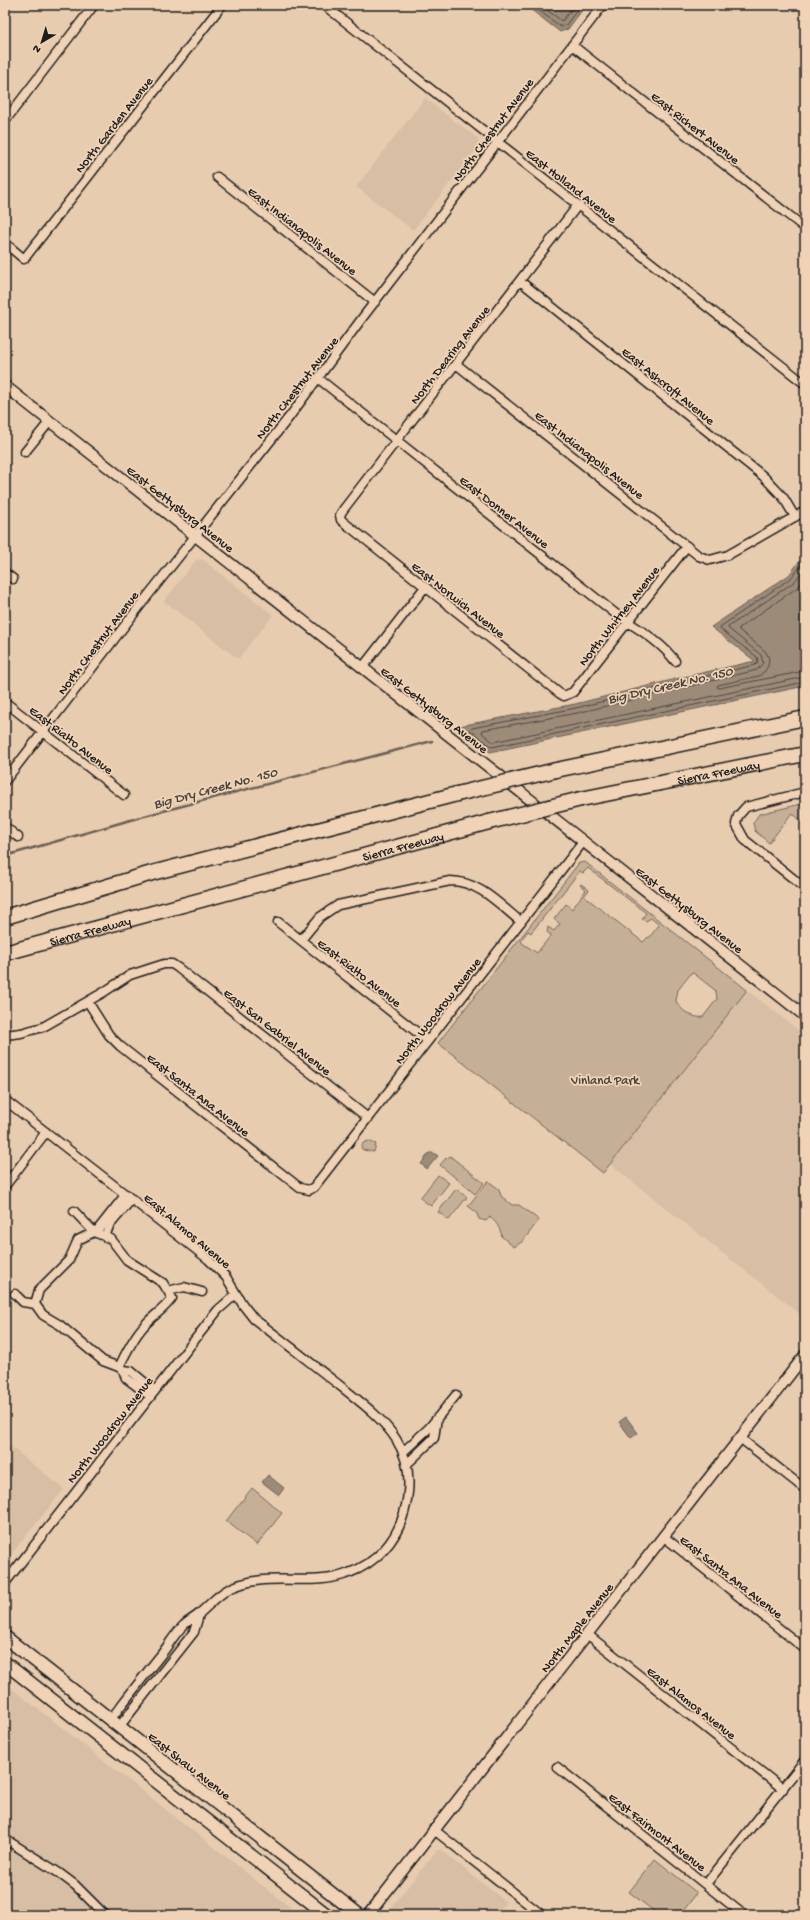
<svg xmlns="http://www.w3.org/2000/svg" width="810" height="1920" viewBox="0 0 810 1920" font-family="'Gochi Hand',sans-serif">
	<rect width="100%" height="100%" fill="#e8ccb0"/>
	<filter id="ink" filterUnits="userSpaceOnUse"><feTurbulence type="fractalNoise" baseFrequency=".025" numOctaves="2"/><feDisplacementMap in="SourceGraphic" scale="8" xChannelSelector="R" yChannelSelector="G"/><feConvolveMatrix kernelMatrix="1 2 1 2 8 2 1 2 1" color-interpolation-filters="sRGB"/></filter>
	<g filter="url(#ink)">
		<path fill="#d8bea4" d="M 425,98 L 477,138 L 479,146 L 413,230 L 356,187 Z
			M 202,559 L 273,615 L 238,659 L 164,601 L 196,560 Z
			M 747,990 L 805,1035 L 805,1318 L 610,1164 Z
			M 5,1442 L 64,1489 L 5,1562 Z
			M 5,1683 L 300,1915 L 5,1915 Z
			M 437,1850 L 441,1850 L 506,1902 L 496,1915 L 385,1915 Z"/>
		<path fill="#c6af97" stroke="#71665a" fill-rule="evenodd" d="M 805,803 L 805,824 L 792,813 L 769,843 L 755,831 L 753,823 L 759,814 Z
			M 585,862 L 747,990 L 603,1173 L 438,1043 L 579,863 ZM 588,868 L 646,913 L 642,919 L 646,921 L 651,918 L 659,925 L 649,938 L 648,937 L 643,942 L 584,896 L 589,890 L 581,884 L 580,885 L 586,890 L 572,909 L 566,904 L 554,919 L 560,924 L 554,931 L 548,927 L 547,932 L 551,935 L 537,953 L 522,943 L 521,940 L 528,931 L 531,933 L 580,871 L 583,873 ZM 692,972 L 716,991 L 717,999 L 703,1017 C 693,1019 680,1010 676,1001 L 678,990 Z
			M 368,1141 L 376,1144 L 374,1152 L 363,1150 L 361,1148 L 362,1144 Z
			M 450,1156 L 484,1183 L 475,1194 L 440,1165 L 446,1158 L 447,1159 Z
			M 438,1175 L 449,1183 L 431,1206 L 420,1198 Z
			M 488,1181 L 499,1189 L 501,1196 L 512,1205 L 519,1205 L 539,1220 L 523,1241 L 514,1247 L 502,1237 C 500,1228 497,1223 490,1217 L 486,1221 L 479,1219 L 476,1212 L 468,1206 Z
			M 456,1189 L 467,1197 L 449,1220 L 438,1212 Z
			M 252,1488 L 282,1513 L 257,1545 L 226,1521 Z
			M 655,1859 L 697,1893 L 680,1915 L 659,1915 L 629,1892 Z"/>
		<path fill="#9c8b79" stroke="#695f54" d="M 525,5 L 586,5 L 568,29 L 560,32 Z
			M 805,554 L 805,686 L 490,752 L 459,726 L 575,704 L 684,677 L 755,661 L 711,627 L 789,575 Z
			M 429,1153 L 434,1153 L 438,1156 L 427,1169 L 421,1164 Z
			M 626,1417 L 638,1433 L 631,1438 L 619,1422 Z
			M 268,1475 L 284,1488 L 279,1495 L 262,1482 Z"/>
		<g fill="none" stroke-linecap="round" stroke-linejoin="round">
			<path stroke="#4f4841" stroke-width="1" d="M 532,5 L 561,27 L 566,25 L 581,5
				M 540,5 L 562,21 L 575,5
				M 805,561 L 791,578 L 720,627 L 720,629 L 757,657 L 758,662 L 755,665 L 685,681 L 576,708 L 472,728 L 470,730 L 492,747 L 805,682
				M 805,569 L 794,582 L 728,627 L 729,629 L 761,655 L 763,663 L 757,670 L 577,713 L 483,730 L 482,733 L 493,742 L 805,677
				M 805,579 L 798,587 L 739,628 L 739,630 L 765,651 L 769,658 L 768,666 L 765,671 L 759,676 L 718,685 L 717,687 L 719,688 L 805,671"/>
			<path stroke="#695f54" stroke-width="2.5" d="M 5,856 L 148,815 L 432,741"/>
			<g stroke="#1c1c1c" stroke-width="11">
				<path id="minor" d="M 324,5 L 805,384
					M 572,45 L 805,228
					M 5,121 L 94,5
					M 217,177 L 375,302
					M 578,205 L 343,510 L 340,515 L 341,520 L 559,693 L 564,696 L 573,692 L 687,546
					M 5,243 L 24,259 L 222,5
					M 520,281 L 763,476 L 783,497 L 795,517
					M 456,364 L 699,556 L 710,560 L 728,555 L 805,511
					M 319,379 L 621,618 C 640,629 662,643 675,661
					M 25,452 L 50,421
					M 5,573 L 13,579
					M 362,668 L 425,587
					M 5,702 L 124,795
					M 5,781 L 146,598 L 290,416 L 363,317 L 603,5
					M 805,792 L 746,807 L 738,816 L 736,824 L 745,840 L 805,888
					M 5,827 L 18,837
					M 278,922 L 428,1041
					M 301,940 L 320,917 L 338,905 L 450,881 C 479,881 500,905 521,922
					M 88,1002 L 109,1035 L 120,1046 L 300,1188 L 309,1190 L 314,1187 L 583,842
					M 5,1035 L 21,1033 L 43,1027 L 104,992 L 130,975 L 164,964 L 172,964 L 178,968 L 368,1118
					M 5,1100 L 208,1259 L 226,1277 L 243,1305 L 254,1319 C 281,1339 307,1360 334,1381 C 381,1418 423,1446 404,1513 C 396,1542 376,1563 349,1573 C 309,1589 266,1569 227,1590 C 217,1596 209,1605 200,1613 C 195,1618 189,1620 184,1625 C 175,1633 168,1646 160,1656 C 143,1677 127,1698 110,1720
					M 5,1186 L 46,1132
					M 74,1211 L 94,1232
					M 96,1232 L 126,1194
					M 105,1237 L 109,1226 L 132,1199
					M 168,1291 L 184,1287 L 202,1292
					M 15,1294 L 23,1302 L 35,1304
					M 119,1367 C 126,1353 133,1338 143,1327 C 152,1316 164,1310 172,1298 L 163,1283 L 127,1260 L 111,1239 L 94,1232 L 78,1240 L 69,1260 L 39,1290 L 35,1304 L 43,1315 L 60,1325 L 103,1361 L 119,1367 L 123,1370
					M 150,1396 L 126,1378 L 123,1370 L 131,1371 L 155,1391
					M 740,1438 L 805,1489
					M 403,1452 L 429,1428 L 456,1395
					M 407,1464 L 434,1438 L 437,1418
					M 663,1536 L 805,1649
					M 5,1583 L 218,1310 L 236,1294
					M 587,1634 L 783,1789
					M 119,1727 L 194,1632 L 199,1615
					M 557,1767 L 744,1915
					M 433,1829 L 542,1915
					M 5,1845 L 8,1841 L 59,1873 L 75,1885 L 105,1915
					M 706,1884 L 805,1760"/>
			</g>
			<g stroke="#1c1c1c" stroke-width="13">
				<path id="tertiary" d="M 5,386 L 805,1016
					M 368,1915 L 805,1355"/>
			</g>
			<g stroke="#1c1c1c" stroke-width="15">
				<path id="primary" d="M 5,1637 L 359,1915
					M 5,1663 L 327,1915"/>
			</g>
			<g stroke="#1c1c1c" stroke-width="17">
				<g id="motorway">
					<path d="M 556,770 L 805,718"/>
					<path id="s1" d="M 581,799 L 805,754"/>
					<path d="M 5,917 L 152,873 L 457,794"/>
					<path id="s2" d="M 5,953 L 489,822"/>
				</g>
			</g>
			<use href="#minor" stroke="#f0d3b6" stroke-width="8"/>
			<use href="#tertiary" stroke="#f0d3b6" stroke-width="10"/>
			<use href="#primary" stroke="#f0d3b6" stroke-width="12"/>
			<use href="#motorway" stroke="#f0d3b6" stroke-width="14"/>
			<g stroke="#1c1c1c" stroke-width="17" stroke-linecap="butt">
				<path id="motorway-bridge" d="M 457,794 L 556,770
					M 489,822 L 581,799"/>
			</g>
			<use href="#motorway-bridge" stroke="#f0d3b6" stroke-width="14"/>
		</g>
	</g>
	<g text-anchor="middle" stroke-width="3.5" stroke-linejoin="round" paint-order="stroke">
		<g font-size="13" fill="#1c1c1c" stroke="#f0d3b6">
			<text transform="translate(113 124) rotate(-52)" y="5">North Garden Avenue</text>
			<text transform="translate(696 127) rotate(38)" y="5">East Richert Avenue</text>
			<text transform="translate(492 129) rotate(-53)" y="5">North Chestnut Avenue</text>
			<text transform="translate(572 185) rotate(38)" y="5">East Holland Avenue</text>
			<text transform="translate(303 230) rotate(38)" y="5">East Indianapolis Avenue</text>
			<text transform="translate(449 354) rotate(-52)" y="5">North Dearing Avenue</text>
			<text transform="translate(669 385) rotate(39)" y="5">East Ashcroft Avenue</text>
			<text transform="translate(296 387) rotate(-52)" y="5">North Chestnut Avenue</text>
			<text transform="translate(590 454) rotate(38)" y="5">East Indianapolis Avenue</text>
			<text transform="translate(181 508) rotate(38)" y="5">East Gettysburg Avenue</text>
			<text transform="translate(505 511) rotate(38)" y="5">East Donner Avenue</text>
			<text transform="translate(459 599) rotate(38)" y="5">East Norwich Avenue</text>
			<text transform="translate(618 615) rotate(-52)" y="5">North Whitney Avenue</text>
			<text transform="translate(97 642) rotate(-53)" y="5">North Chestnut Avenue</text>
			<text transform="translate(435 709) rotate(38)" y="5">East Gettysburg Avenue</text>
			<text transform="translate(72 739) rotate(38)" y="5">East Rialto Avenue</text>
			<text dy="5" stroke="none"><textPath href="#s1" startOffset="140">Sierra Freeway</textPath></text>
			<text dy="5" stroke="none"><textPath href="#s2" startOffset="412">Sierra Freeway</textPath></text>
			<text transform="translate(690 909) rotate(38)" y="5">East Gettysburg Avenue</text>
			<text dy="5" stroke="none"><textPath href="#s2" startOffset="88">Sierra Freeway</textPath></text>
			<text transform="translate(360 972) rotate(38)" y="5">East Rialto Avenue</text>
			<text transform="translate(437 1010) rotate(-52)" y="5">North Woodrow Avenue</text>
			<text transform="translate(278 1031) rotate(38)" y="5">East San Gabriel Avenue</text>
			<text transform="translate(199 1094) rotate(38)" y="5">East Santa Ana Avenue</text>
			<text transform="translate(188 1230) rotate(40)" y="5">East Alamos Avenue</text>
			<text transform="translate(109 1429) rotate(-52)" y="5">North Woodrow Avenue</text>
			<text transform="translate(732 1576) rotate(38)" y="5">East Santa Ana Avenue</text>
			<text transform="translate(576 1627) rotate(-52)" y="5">North Maple Avenue</text>
			<text transform="translate(692 1702) rotate(38)" y="5">East Alamos Avenue</text>
			<text transform="translate(190 1765) rotate(38)" y="5">East Shaw Avenue</text>
			<text transform="translate(658 1831) rotate(38)" y="5">East Fairmont Avenue</text>
		</g>
		<g font-size="13" fill="#46413b" stroke="#f0d3b6">
			<text x="605" y="1084">Vinland Park</text>
		</g>
		<g font-size="14" font-style="italic" fill="#49433d" stroke="#f0d3b6">
			<text transform="translate(670 684) rotate(-13)" y="5">Big Dry Creek No. 150</text>
			<text transform="translate(215 787) rotate(-15)" y="5">Big Dry Creek No. 150</text>
		</g>
	</g>
	<rect width="810" height="1920" fill="none" stroke="#f0d3b6" stroke-width="20"/>
	<rect x="10" y="10" width="790" height="1900" fill="none" stroke="#1c1c1c" stroke-width="1.5" filter="url(#ink)"/>
	<g transform="translate(42 42) rotate(218)" stroke="#f0d3b6" stroke-width="3" paint-order="stroke">
	<path d="M0-3L7 15L0 10L-7 15Z" fill="#1c1c1c"/>
	<text y="-6" font-size="11" font-weight="bold" text-anchor="middle" fill="#1c1c1c">N</text>
	</g>
</svg>
